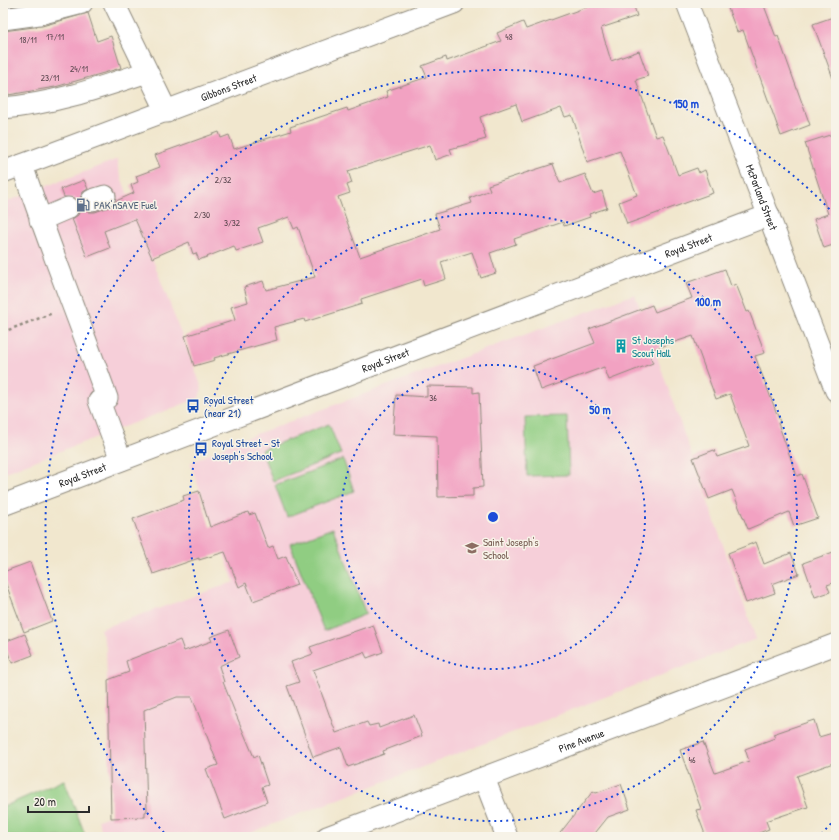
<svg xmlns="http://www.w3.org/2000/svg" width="839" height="840" viewBox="0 0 839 840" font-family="'Patrick Hand',sans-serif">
	<rect width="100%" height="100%" fill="#f7f3e8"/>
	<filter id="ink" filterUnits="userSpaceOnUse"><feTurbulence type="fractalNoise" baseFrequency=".025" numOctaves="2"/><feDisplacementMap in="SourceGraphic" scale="8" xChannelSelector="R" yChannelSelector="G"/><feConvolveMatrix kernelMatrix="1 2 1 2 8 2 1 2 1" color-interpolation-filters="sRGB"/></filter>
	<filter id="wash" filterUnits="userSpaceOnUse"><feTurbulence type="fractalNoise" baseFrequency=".012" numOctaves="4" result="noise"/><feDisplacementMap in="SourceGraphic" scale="16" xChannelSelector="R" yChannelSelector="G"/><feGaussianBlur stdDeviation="0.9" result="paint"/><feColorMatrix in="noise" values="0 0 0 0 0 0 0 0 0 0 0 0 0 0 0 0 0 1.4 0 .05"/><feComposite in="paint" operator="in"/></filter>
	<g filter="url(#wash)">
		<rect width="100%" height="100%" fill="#f1e7ce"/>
		<path fill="#f6cfd9" d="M 118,159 L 118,169 L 202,388 L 199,398 L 3,473 L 3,203 Z
			M 635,294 L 756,639 L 240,837 L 104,837 L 98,820 L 111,815 L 106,646 L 100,629 L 234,582 L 190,463 L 234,442 Z"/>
		<path fill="#90cd82" stroke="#5e7c56" d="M 567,416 L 569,475 L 527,476 L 525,417 Z
			M 329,424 L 341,454 L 273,481 L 261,450 Z
			M 343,459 L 354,491 L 287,517 L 275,485 Z
			M 333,528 L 366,614 L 324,631 L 290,544 Z
			M 64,780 L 86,837 L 3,837 L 3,807 Z"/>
		<g id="blocks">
			<path fill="#f2a2c2" d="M 3,3 L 31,3 L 3,7 Z
				M 586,3 L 633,3 L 637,16 L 601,28 L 611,61 L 639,51 L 648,76 L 636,80 L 656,137 L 663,135 L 678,175 L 697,168 L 699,173 L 705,170 L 713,193 L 627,224 L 619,202 L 637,195 L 620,151 L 587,162 L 572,115 L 565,117 L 561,108 L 522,122 L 516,104 L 480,117 L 486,139 L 450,149 L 452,154 L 435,160 L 430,145 L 348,171 L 352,183 L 347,185 L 350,193 L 338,197 L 360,257 L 440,229 L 435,214 L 472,203 L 470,198 L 490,190 L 488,185 L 553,164 L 560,183 L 585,174 L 593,194 L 602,191 L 607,208 L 589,214 L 590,217 L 564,226 L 563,222 L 514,239 L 516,244 L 490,253 L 496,273 L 481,278 L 472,252 L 441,262 L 446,279 L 424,286 L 422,279 L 361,299 L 362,304 L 305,322 L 304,319 L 274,327 L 277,340 L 214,358 L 215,360 L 194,366 L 185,336 L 235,320 L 231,307 L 248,302 L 244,287 L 263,281 L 266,290 L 315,277 L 298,227 L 294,229 L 289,217 L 258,228 L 263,242 L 236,251 L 234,246 L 199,260 L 196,253 L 193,254 L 189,242 L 152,258 L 135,219 L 104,231 L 110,248 L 87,257 L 72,219 L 78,215 L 80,210 L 79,204 L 75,198 L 64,197 L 61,189 L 84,180 L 88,189 L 83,192 L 80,198 L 81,204 L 84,208 L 89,212 L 95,212 L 109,207 L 116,201 L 134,193 L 131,185 L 138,182 L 136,176 L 160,167 L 155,155 L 219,132 L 221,138 L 229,135 L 234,149 L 291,131 L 290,127 L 347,108 L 348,111 L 388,97 L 386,91 L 427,77 L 422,66 L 446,57 L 447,61 L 501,41 L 497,33 L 523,22 L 526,29 L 587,7 Z
				M 726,3 L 763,3 L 776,37 L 778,36 L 810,125 L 781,136 L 743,30 L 737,32 Z
				M 88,13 L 97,41 L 111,36 L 121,68 L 55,87 L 8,95 L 3,66 L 3,31 L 42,26 Z
				M 836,16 L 836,80 L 834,81 L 813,24 Z
				M 836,133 L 836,244 L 824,248 L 814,219 L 828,214 L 805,143 Z
				M 725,269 L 731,286 L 736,284 L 747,312 L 749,311 L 765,353 L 755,356 L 780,422 L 778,423 L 797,476 L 802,474 L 818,518 L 794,526 L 789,512 L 748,529 L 732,490 L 709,499 L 693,458 L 714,450 L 717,457 L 749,446 L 730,394 L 716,399 L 693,336 L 648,351 L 653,363 L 609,380 L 604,367 L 541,390 L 533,366 L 595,343 L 589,329 L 652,305 L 655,312 L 692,298 L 686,283 Z
				M 427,386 L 473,387 L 473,393 L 479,392 L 483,487 L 473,488 L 473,496 L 438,497 L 437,436 L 393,434 L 396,395 L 427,397 Z
				M 199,491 L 210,527 L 248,512 L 249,515 L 255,513 L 268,548 L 273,546 L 278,559 L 286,556 L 297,585 L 253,601 L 246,583 L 239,587 L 225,552 L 199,560 L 199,558 L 153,574 L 133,519 L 184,500 L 183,496 Z
				M 756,542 L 764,564 L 791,553 L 799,574 L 772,584 L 775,593 L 746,603 L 728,553 Z
				M 836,551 L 836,582 L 827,585 L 830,592 L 815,597 L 803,563 Z
				M 30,562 L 52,621 L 24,632 L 3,576 L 3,572 Z
				M 373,625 L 383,652 L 367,658 L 364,652 L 313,670 L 336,733 L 367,722 L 369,726 L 378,724 L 379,728 L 414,715 L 422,736 L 383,751 L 384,754 L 348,767 L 341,747 L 313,757 L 287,686 L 299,682 L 291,662 L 313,654 L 310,647 Z
				M 229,630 L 239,657 L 219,666 L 224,682 L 223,682 L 234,710 L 254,757 L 258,755 L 268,785 L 262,787 L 267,802 L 225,819 L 206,769 L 218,765 L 192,697 L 177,697 L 144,710 L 147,811 L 145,812 L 145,817 L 111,818 L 108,680 L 129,672 L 126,661 L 180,640 L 184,651 L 212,641 L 210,637 Z
				M 25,634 L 33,655 L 12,663 L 4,642 Z
				M 814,720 L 819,737 L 836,732 L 836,762 L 797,776 L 808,807 L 766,821 L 769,829 L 749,837 L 706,837 L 696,810 L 701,809 L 680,750 L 703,742 L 715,773 L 749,761 L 745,749 L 775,738 L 773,734 Z
				M 621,784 L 630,809 L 608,817 L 592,837 L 557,837 L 593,791 L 596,793 Z"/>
		</g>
	</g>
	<g filter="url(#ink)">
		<use href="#blocks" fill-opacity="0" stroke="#8e897c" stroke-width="1"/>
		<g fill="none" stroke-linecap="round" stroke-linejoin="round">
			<g stroke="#8e897c" stroke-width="23">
				<g id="minor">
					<path d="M 114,3 L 167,112"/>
					<path id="s1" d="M 687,3 L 836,391"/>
					<path d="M 3,19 L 39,14 L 82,3"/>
					<path d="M 3,108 C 53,104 99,88 147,72"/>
					<path d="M 22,165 C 48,243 79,320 107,398 L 99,401 L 121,460"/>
					<path id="s2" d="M 3,172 L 454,3"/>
					<path d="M 92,200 L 105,196"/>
					<path d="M 40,220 L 68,208"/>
					<path id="s3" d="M 3,505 L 769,215"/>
					<path d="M 484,778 L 507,837"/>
					<path id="s4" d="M 327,837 L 836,644"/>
				</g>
			</g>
			<path stroke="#8e897c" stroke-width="2.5" stroke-dasharray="3 3" stroke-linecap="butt" d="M 3,332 L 53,313"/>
			<use href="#minor" stroke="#fff" stroke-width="21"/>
		</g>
	</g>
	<g fill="none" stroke="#1d4ed8" stroke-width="2" stroke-dasharray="2 4">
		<circle cx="493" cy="517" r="152"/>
		<circle cx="493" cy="517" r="304"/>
		<path d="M835 819A456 456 0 0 1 818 837M168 837A456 456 0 1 1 835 215"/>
	</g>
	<defs>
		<g id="fuel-bare" transform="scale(1.08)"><path d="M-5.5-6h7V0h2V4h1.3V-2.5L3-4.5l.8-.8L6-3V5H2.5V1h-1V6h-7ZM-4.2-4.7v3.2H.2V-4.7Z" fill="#5c6f8a" stroke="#f7f3e8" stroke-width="2.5" paint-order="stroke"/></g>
		<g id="building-bare" transform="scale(1.08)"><path d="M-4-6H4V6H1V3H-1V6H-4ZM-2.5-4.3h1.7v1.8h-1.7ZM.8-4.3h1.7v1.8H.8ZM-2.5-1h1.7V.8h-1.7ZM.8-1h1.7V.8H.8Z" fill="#0f9aa8" stroke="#f7f3e8" stroke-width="2.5" paint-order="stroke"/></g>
		<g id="bus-bare" transform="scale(1.08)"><path d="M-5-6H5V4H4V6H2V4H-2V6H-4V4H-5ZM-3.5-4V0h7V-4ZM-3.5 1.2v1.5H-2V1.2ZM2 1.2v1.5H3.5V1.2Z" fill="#1a4fb4" stroke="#f7f3e8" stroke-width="2.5" paint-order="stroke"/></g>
		<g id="school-bare" transform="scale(1.08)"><path d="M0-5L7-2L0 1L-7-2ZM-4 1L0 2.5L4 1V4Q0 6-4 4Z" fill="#8d6e63" stroke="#f7f3e8" stroke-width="2.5" paint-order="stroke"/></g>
	</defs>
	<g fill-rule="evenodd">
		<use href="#fuel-bare" x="83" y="205"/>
		<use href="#building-bare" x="621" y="346"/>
		<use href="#bus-bare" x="193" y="406"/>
		<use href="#bus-bare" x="201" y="449"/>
		<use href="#school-bare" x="472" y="548"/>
	</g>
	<g text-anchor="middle" stroke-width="3" stroke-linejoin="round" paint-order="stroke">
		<g font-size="9" fill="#5d4951">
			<text x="55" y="40">17/11</text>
			<text x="509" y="40">48</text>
			<text x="28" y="43">18/11</text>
			<text x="79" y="72">24/11</text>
			<text x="50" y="81">23/11</text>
			<text x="223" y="183">2/32</text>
			<text x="202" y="218">2/30</text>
			<text x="232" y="226">3/32</text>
			<text x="433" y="401">36</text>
			<text x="692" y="763">46</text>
		</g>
		<g font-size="11" fill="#2b2b2b" stroke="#f7f3e8">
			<text dy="4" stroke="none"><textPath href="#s2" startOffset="241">Gibbons Street</textPath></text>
			<text dy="4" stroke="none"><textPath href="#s1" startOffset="208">McParland Street</textPath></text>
			<text dy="4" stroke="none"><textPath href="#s3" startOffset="733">Royal Street</textPath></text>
			<text dy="4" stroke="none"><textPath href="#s3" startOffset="409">Royal Street</textPath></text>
			<text dy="4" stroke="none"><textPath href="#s3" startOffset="85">Royal Street</textPath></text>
			<text dy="4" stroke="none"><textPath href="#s4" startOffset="272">Pine Avenue</textPath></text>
		</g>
		<g font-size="11" fill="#4e5e75" stroke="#f7f3e8" text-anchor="start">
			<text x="94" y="209">PAK'nSAVE Fuel</text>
		</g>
		<g font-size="11" fill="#0d838f" stroke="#f7f3e8" text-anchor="start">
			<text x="632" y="344">St Josephs<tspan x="632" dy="13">Scout Hall</tspan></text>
		</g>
		<g font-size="11" fill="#164399" stroke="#f7f3e8" text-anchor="start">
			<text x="204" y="404">Royal Street<tspan x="204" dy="13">(near 21)</tspan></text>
			<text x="212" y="447">Royal Street - St<tspan x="212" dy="13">Joseph's School</tspan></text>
		</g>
		<g font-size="11" fill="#785e54" stroke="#f7f3e8" text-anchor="start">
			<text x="483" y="546">Saint Joseph's<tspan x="483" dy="13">School</tspan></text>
		</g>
	</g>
	<circle cx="493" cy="517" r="6" fill="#1d4ed8" stroke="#f7f3e8" stroke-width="2"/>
	<g font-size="12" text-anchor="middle" font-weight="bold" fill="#1d4ed8" stroke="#f7f3e8" stroke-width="3" stroke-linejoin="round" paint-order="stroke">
		<text x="686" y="108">150 m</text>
		<text x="708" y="306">100 m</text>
		<text x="600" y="414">50 m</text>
	</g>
	<rect width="839" height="840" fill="none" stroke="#f7f3e8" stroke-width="16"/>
	<path d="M28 806v6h61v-6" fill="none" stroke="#2b2b2b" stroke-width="2"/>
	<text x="34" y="806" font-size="12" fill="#2b2b2b" stroke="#f7f3e8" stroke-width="3" paint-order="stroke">20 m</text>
</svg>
